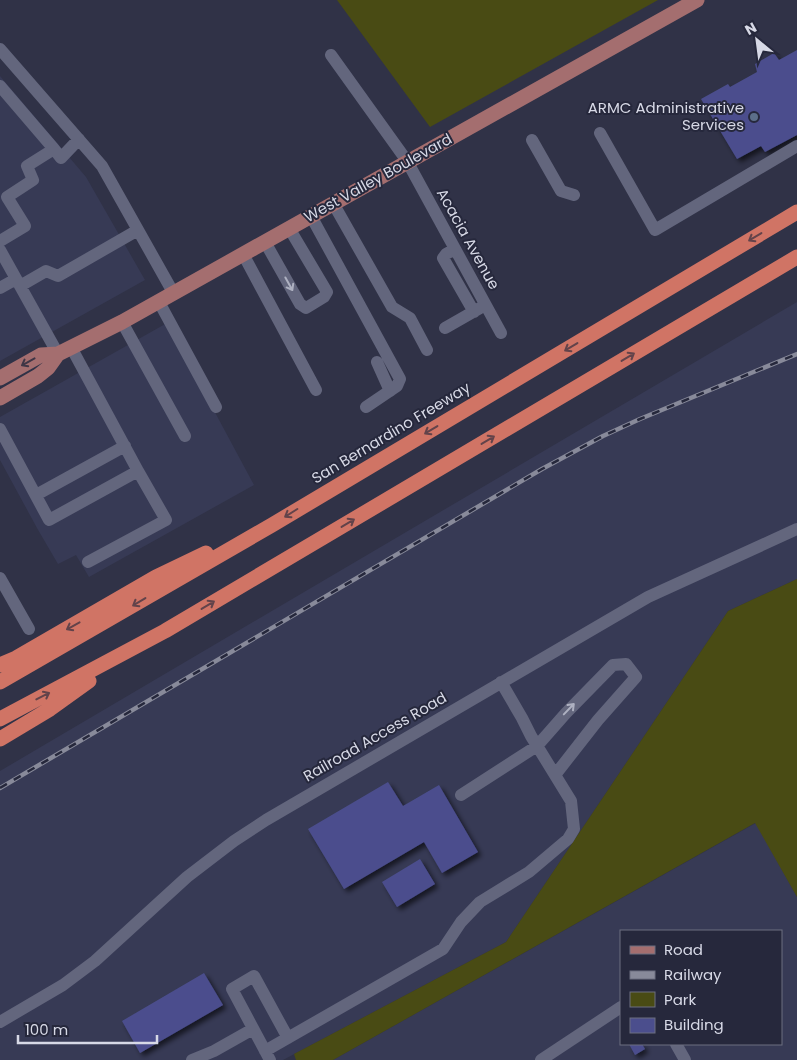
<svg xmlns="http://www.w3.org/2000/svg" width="797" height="1060" viewBox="0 0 797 1060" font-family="Poppins,sans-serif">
	<defs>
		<filter id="shadow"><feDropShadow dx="3.5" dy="3.5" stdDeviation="2.5" flood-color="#0009"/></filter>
	</defs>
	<rect width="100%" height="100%" fill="#303247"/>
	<path fill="#373a55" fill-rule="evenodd" d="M 0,76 L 86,177 L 145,280 L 0,361 Z
		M 797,302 L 797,579 L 728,611 L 506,942 L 283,1060 L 0,1060 L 0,771 Z
		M 167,323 L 254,485 L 89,577 L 76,555 L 58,564 L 37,528 L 0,460 L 0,417 Z
		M 756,823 L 797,897 L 797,1060 L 333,1060 ZM 621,931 L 781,931 L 781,1044 L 621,1044 Z"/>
	<path fill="#494b14" d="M 337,0 L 658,0 L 430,127 Z
		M 797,579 L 797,897 L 755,823 L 333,1060 L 296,1060 L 294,1054 L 506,942 L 728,611 Z"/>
	<path fill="#4b4e8d" filter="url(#shadow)" d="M 797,50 L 797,135 L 765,152 L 761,146 L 737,159 L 701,99 L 728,84 L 730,87 L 757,72 L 755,64 L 774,53 L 779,60 Z
		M 388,782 L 403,806 L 439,785 L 478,852 L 442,873 L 424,842 L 344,889 L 308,829 Z
		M 420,859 L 435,884 L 397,907 L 382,882 Z
		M 204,973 L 223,1005 L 140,1053 L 122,1021 Z
		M 629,1044 L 642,1044 L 645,1049 L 635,1055 Z"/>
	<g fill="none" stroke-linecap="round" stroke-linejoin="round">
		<path stroke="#63667d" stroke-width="12" d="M 0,49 L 102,166 L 174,294
			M 331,55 L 407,161 L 501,333
			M 0,86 L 54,149
			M 600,133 L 655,230 L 797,146
			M 532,140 L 561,191 L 574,195
			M 333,203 L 392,307 L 410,318 L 427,350
			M 311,216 L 400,379 L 397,386 L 366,407
			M 0,241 L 25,226 L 7,197 L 33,180 L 27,166 L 54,149 L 61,158 L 79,139
			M 265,242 L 300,304 L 306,308 L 324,297 L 327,292 L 289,228
			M 455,249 L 446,254 L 443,258 L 474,312
			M 0,250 L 58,354
			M 243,254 L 316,390
			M 20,286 L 46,271 L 58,276 L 138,230
			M 0,288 L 16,279
			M 159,302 L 216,407
			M 122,322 L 185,436
			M 445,328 L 480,308
			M 377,362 L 390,391
			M 0,429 L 49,520 L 138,471 L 71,347
			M 36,495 L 125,446
			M 88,562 L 166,520 L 138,471
			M 0,578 L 29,629
			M 461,795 L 537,746 L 566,713 L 613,665 L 626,664 L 636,677 L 598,720 L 555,775
			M 0,1022 L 63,985 L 95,961 L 187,877 L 234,841 L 266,820 L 648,597 L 797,529
			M 676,1044 L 685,1060
			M 265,1051 L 443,949 L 461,922 L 480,902 L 529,872 L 568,839 L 574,829 L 571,801 L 531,736 L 522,718 L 501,682
			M 192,1060 L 214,1051 L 253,1029
			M 270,1060 L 232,989 L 254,976 L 288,1038
			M 541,1060 L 621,1007"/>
		<path stroke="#a46e6f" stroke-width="15" d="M 0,378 L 41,355 L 58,354 L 122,322 L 697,0
			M 0,398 L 38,376 L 48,368 L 58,354"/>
		<path stroke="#d07465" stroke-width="15" d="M 0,665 L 16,658 L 156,577 L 206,553
			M 0,682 L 272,525 L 797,212
			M 0,719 L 165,631 L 797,257
			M 0,739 L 50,709 L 89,681"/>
		<g stroke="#888a9a" stroke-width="4.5">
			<path id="rail" d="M 0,788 L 542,469 L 603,436 L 640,419 L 797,354"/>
		</g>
		<use href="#rail" stroke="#26283c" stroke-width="2.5" stroke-dasharray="8" stroke-linecap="butt"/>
	</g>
	<defs><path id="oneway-shaft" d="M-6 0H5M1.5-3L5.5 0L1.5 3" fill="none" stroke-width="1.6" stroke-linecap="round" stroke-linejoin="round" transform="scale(1.25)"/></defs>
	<g stroke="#62434a">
		<use href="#oneway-shaft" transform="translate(755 237) rotate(149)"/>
		<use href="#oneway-shaft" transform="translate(571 347) rotate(149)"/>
		<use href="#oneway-shaft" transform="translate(628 357) rotate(-31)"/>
		<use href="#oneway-shaft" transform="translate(431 430) rotate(149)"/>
		<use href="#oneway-shaft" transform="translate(488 440) rotate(-31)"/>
		<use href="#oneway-shaft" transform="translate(291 513) rotate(148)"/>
		<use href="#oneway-shaft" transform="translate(348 523) rotate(-31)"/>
		<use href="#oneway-shaft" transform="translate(139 602) rotate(149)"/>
		<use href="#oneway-shaft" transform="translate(208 605) rotate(-31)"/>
		<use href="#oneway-shaft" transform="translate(73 626) rotate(151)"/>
		<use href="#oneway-shaft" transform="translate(43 696) rotate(-27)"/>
	</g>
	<g stroke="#aeb1c1">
		<use href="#oneway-shaft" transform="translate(289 284) rotate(61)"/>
		<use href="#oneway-shaft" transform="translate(569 709) rotate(-46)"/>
	</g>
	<use stroke="#3f3646" href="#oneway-shaft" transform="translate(28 362) rotate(151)"/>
	<circle fill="#5c6f8a" stroke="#26283c" stroke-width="2" cx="754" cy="117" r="5"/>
	<g text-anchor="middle" stroke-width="4" stroke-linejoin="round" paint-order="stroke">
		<g font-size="15" fill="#d7d9e6" stroke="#26283c" text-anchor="end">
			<text x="744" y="113">ARMC Administrative<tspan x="744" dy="17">Services</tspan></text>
		</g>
		<g font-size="15" fill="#d7d9e6" stroke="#26283c">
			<text transform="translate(378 178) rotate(-29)" y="5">West Valley Boulevard</text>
			<text transform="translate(468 239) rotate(61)" y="5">Acacia Avenue</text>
			<text transform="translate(391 433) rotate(-31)" y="5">San Bernardino Freeway</text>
			<text transform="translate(375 737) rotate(-30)" y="5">Railroad Access Road</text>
		</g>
	</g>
	<rect x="620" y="930" width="162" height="115" fill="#26283c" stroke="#6d6f80"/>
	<rect x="630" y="946" width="25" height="8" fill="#a46e6f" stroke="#6d6f80"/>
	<text x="664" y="955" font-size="15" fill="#d7d9e6">Road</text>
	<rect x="630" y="971" width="25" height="8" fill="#888a9a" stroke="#6d6f80"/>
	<text x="664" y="980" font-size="15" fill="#d7d9e6">Railway</text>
	<rect x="630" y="992" width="25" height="15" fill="#494b14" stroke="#6d6f80"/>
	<text x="664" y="1005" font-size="15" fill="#d7d9e6">Park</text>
	<rect x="630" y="1018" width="25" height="15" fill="#4b4e8d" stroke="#6d6f80"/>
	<text x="664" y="1030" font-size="15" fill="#d7d9e6">Building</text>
	<g transform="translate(757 40) rotate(331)" stroke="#26283c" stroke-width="4" paint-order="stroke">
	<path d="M0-4L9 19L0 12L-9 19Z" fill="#d7d9e6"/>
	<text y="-8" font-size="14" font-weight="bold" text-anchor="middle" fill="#d7d9e6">N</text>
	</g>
	<path d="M18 1035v8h139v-8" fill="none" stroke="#d7d9e6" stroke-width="2.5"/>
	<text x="25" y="1035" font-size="15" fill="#d7d9e6" stroke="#26283c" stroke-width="4" paint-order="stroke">100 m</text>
</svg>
